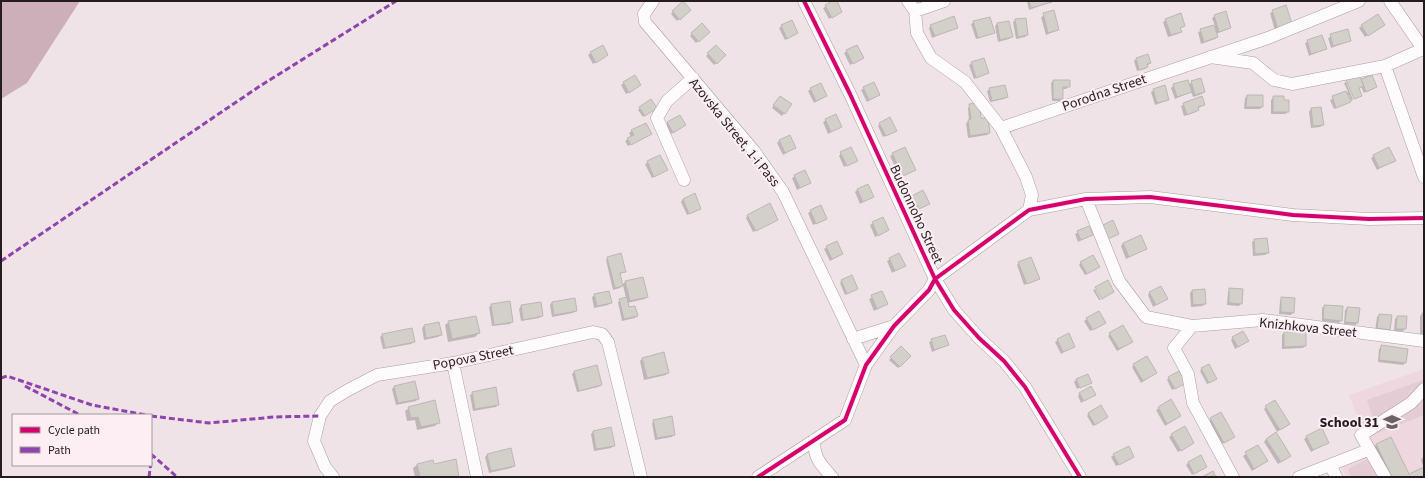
<svg xmlns="http://www.w3.org/2000/svg" width="1425" height="478" viewBox="0 0 1425 478" font-family="'Source Sans 3',sans-serif">
	<rect width="100%" height="100%" fill="#f0e3e7"/>
	<path fill="#eed7df" d="M 1424,369 L 1424,477 L 1346,477 L 1342,469 L 1346,460 L 1370,449 L 1349,395 Z"/>
	<path fill="#e3ccd4" d="M 1423,380 L 1424,415 L 1378,433 L 1367,400 Z
		M 1375,455 L 1386,477 L 1351,477 L 1348,469 Z"/>
	<path fill="#cdafba" d="M 1,1 L 80,1 L 27,83 L 1,99 Z"/>
	<path fill="#0003" d="M 836,1 L 841,12 L 829,19 L 823,8 Z
		M 1027,1 L 1050,1 L 1051,2 L 1029,10 Z
		M 683,2 L 690,10 L 677,21 L 671,14 Z
		M 1285,6 L 1291,24 L 1275,31 L 1270,13 Z
		M 1053,12 L 1058,30 L 1046,35 L 1041,17 Z
		M 1377,15 L 1381,27 L 1365,37 L 1359,28 Z
		M 1215,16 L 1230,28 L 1216,34 L 1217,37 L 1215,39 L 1201,44 L 1198,32 L 1215,26 L 1212,18 Z
		M 1016,20 L 1027,35 L 1025,37 L 1016,39 L 1013,22 Z
		M 1166,20 L 1184,26 L 1180,29 L 1180,31 L 1178,34 L 1168,37 L 1163,22 Z
		M 974,22 L 994,33 L 976,39 L 971,24 Z
		M 702,24 L 709,32 L 696,43 L 690,36 Z
		M 997,24 L 1011,37 L 1009,39 L 998,42 L 995,26 Z
		M 782,26 L 797,33 L 785,40 L 779,28 Z
		M 931,26 L 957,27 L 932,38 L 929,28 Z
		M 1347,30 L 1350,41 L 1331,48 L 1328,38 Z
		M 1322,36 L 1326,49 L 1309,56 L 1305,43 Z
		M 602,46 L 607,55 L 593,64 L 588,55 Z
		M 716,46 L 725,55 L 714,65 L 706,56 Z
		M 847,51 L 862,58 L 850,65 L 844,53 Z
		M 1136,59 L 1150,63 L 1145,69 L 1137,71 L 1134,61 Z
		M 972,63 L 988,73 L 974,79 L 969,65 Z
		M 635,76 L 640,85 L 626,94 L 621,85 Z
		M 1371,76 L 1376,87 L 1364,93 L 1361,87 L 1358,89 L 1361,95 L 1355,99 L 1347,81 L 1360,80 Z
		M 1200,79 L 1204,91 L 1202,94 L 1193,97 L 1191,92 L 1175,99 L 1171,88 L 1174,85 L 1189,84 Z
		M 1053,81 L 1069,86 L 1066,89 L 1062,89 L 1062,99 L 1060,101 L 1052,101 L 1051,83 Z
		M 1346,82 L 1353,100 L 1351,101 L 1349,95 L 1347,96 L 1350,102 L 1334,109 L 1330,100 L 1348,92 L 1344,83 Z
		M 873,83 L 879,95 L 867,102 L 861,90 Z
		M 811,89 L 826,96 L 814,103 L 808,91 Z
		M 990,89 L 1007,97 L 1004,99 L 990,102 L 987,91 Z
		M 1154,90 L 1168,100 L 1155,105 L 1151,92 Z
		M 1247,96 L 1262,96 L 1262,107 L 1260,109 L 1244,109 L 1245,98 Z
		M 1201,97 L 1204,105 L 1197,109 L 1196,112 L 1184,116 L 1181,106 Z
		M 1274,97 L 1283,101 L 1288,112 L 1285,114 L 1271,114 L 1271,100 Z
		M 778,99 L 791,105 L 782,116 L 772,108 Z
		M 970,105 L 989,133 L 987,135 L 968,138 L 966,123 L 969,121 L 968,108 Z
		M 640,108 L 654,110 L 643,117 L 638,110 Z
		M 1311,109 L 1323,125 L 1320,127 L 1311,128 L 1309,112 Z
		M 835,115 L 840,127 L 828,134 L 823,122 Z
		M 668,123 L 685,125 L 671,134 L 665,125 Z
		M 880,123 L 893,133 L 883,137 L 878,126 Z
		M 632,131 L 648,136 L 628,146 L 625,141 L 631,137 L 629,133 Z
		M 779,141 L 795,148 L 783,155 L 777,143 Z
		M 905,148 L 915,170 L 900,178 L 890,156 Z
		M 841,153 L 856,161 L 844,167 L 839,156 Z
		M 660,156 L 667,170 L 652,178 L 645,164 Z
		M 1374,156 L 1394,160 L 1377,170 L 1371,158 Z
		M 804,171 L 810,183 L 797,190 L 792,178 Z
		M 857,190 L 873,197 L 860,204 L 855,192 Z
		M 913,196 L 926,206 L 916,210 L 910,199 Z
		M 683,199 L 700,208 L 687,215 L 681,202 Z
		M 820,206 L 823,221 L 813,225 L 808,213 Z
		M 748,215 L 774,222 L 753,232 L 746,218 Z
		M 882,218 L 888,230 L 875,237 L 870,225 Z
		M 1088,227 L 1092,235 L 1078,242 L 1075,234 Z
		M 1255,240 L 1268,253 L 1265,255 L 1253,256 L 1252,242 Z
		M 1123,243 L 1145,249 L 1126,259 L 1121,246 Z
		M 827,247 L 842,254 L 830,261 L 824,249 Z
		M 899,254 L 904,266 L 892,273 L 887,261 Z
		M 608,258 L 625,271 L 619,275 L 622,285 L 625,282 L 642,278 L 647,296 L 645,299 L 627,303 L 628,308 L 637,316 L 635,318 L 622,321 L 618,302 L 626,298 L 623,285 L 620,288 L 613,290 L 606,260 Z
		M 1081,262 L 1096,269 L 1085,275 L 1079,265 Z
		M 1019,263 L 1038,278 L 1024,285 L 1017,265 Z
		M 842,281 L 857,288 L 845,295 L 840,283 Z
		M 1095,289 L 1101,300 L 1099,300 L 1093,290 Z
		M 1230,289 L 1241,303 L 1239,306 L 1227,305 L 1228,292 Z
		M 1192,291 L 1205,303 L 1203,306 L 1191,307 L 1190,293 Z
		M 881,292 L 887,304 L 874,311 L 869,299 Z
		M 1150,292 L 1167,299 L 1153,307 L 1148,295 Z
		M 595,295 L 610,303 L 608,305 L 594,308 L 592,297 Z
		M 1282,298 L 1293,312 L 1291,315 L 1279,314 L 1280,301 Z
		M 552,302 L 576,311 L 573,313 L 552,317 L 550,305 Z
		M 492,305 L 512,321 L 510,324 L 492,326 L 489,307 Z
		M 521,306 L 542,316 L 539,318 L 521,321 L 519,309 Z
		M 1325,306 L 1341,320 L 1339,323 L 1322,321 L 1322,308 Z
		M 1348,308 L 1359,309 L 1358,323 L 1355,325 L 1344,324 L 1345,310 Z
		M 1422,314 L 1424,314 L 1424,334 L 1420,334 L 1420,316 Z
		M 1379,315 L 1389,330 L 1387,332 L 1375,331 L 1377,317 Z
		M 1397,317 L 1405,329 L 1403,331 L 1394,331 L 1395,319 Z
		M 1087,319 L 1102,325 L 1090,331 L 1084,321 Z
		M 449,322 L 479,333 L 475,337 L 448,342 L 445,325 Z
		M 424,326 L 441,335 L 438,337 L 424,340 L 422,328 Z
		M 1284,333 L 1305,333 L 1305,346 L 1303,348 L 1282,349 L 1282,335 Z
		M 1110,334 L 1129,344 L 1117,351 L 1108,336 Z
		M 383,335 L 414,342 L 411,344 L 383,349 L 380,337 Z
		M 945,336 L 948,345 L 932,352 L 929,342 Z
		M 1233,338 L 1248,341 L 1235,349 L 1231,340 Z
		M 1058,340 L 1074,346 L 1061,354 L 1055,342 Z
		M 1382,346 L 1407,350 L 1405,363 L 1403,365 L 1378,362 L 1379,349 Z
		M 901,348 L 909,356 L 898,368 L 889,360 Z
		M 663,354 L 668,372 L 666,375 L 644,380 L 640,361 L 642,359 Z
		M 1134,365 L 1155,373 L 1141,383 L 1132,367 Z
		M 1202,369 L 1213,381 L 1207,384 L 1200,371 Z
		M 574,372 L 601,385 L 598,387 L 577,392 L 572,374 Z
		M 1169,378 L 1184,384 L 1172,390 L 1167,380 Z
		M 1076,380 L 1091,382 L 1077,389 L 1074,382 Z
		M 394,387 L 418,398 L 416,401 L 396,405 L 392,389 Z
		M 473,393 L 498,404 L 496,407 L 473,411 L 470,395 Z
		M 1080,393 L 1094,395 L 1081,403 L 1078,396 Z
		M 1171,401 L 1180,416 L 1165,426 L 1156,410 Z
		M 1266,407 L 1286,426 L 1277,432 L 1264,409 Z
		M 409,408 L 439,422 L 435,426 L 417,430 L 415,420 L 407,421 L 405,411 Z
		M 1089,413 L 1107,417 L 1093,426 L 1087,416 Z
		M 1211,419 L 1231,439 L 1222,444 L 1209,422 Z
		M 654,421 L 674,434 L 672,437 L 655,440 L 652,423 Z
		M 610,428 L 614,445 L 611,448 L 594,451 L 591,434 L 593,432 Z
		M 1172,435 L 1191,445 L 1178,452 L 1169,437 Z
		M 1307,437 L 1328,442 L 1311,452 L 1304,439 Z
		M 1266,439 L 1287,458 L 1278,464 L 1264,442 Z
		M 1376,445 L 1408,475 L 1424,468 L 1424,477 L 1387,477 L 1373,448 Z
		M 1258,446 L 1267,461 L 1252,471 L 1243,456 Z
		M 487,455 L 514,466 L 511,468 L 489,473 L 485,457 Z
		M 1114,455 L 1131,459 L 1116,466 L 1111,457 Z
		M 1424,456 L 1424,468 L 1421,460 Z
		M 1188,463 L 1206,467 L 1192,475 L 1186,465 Z
		M 417,465 L 433,465 L 458,477 L 415,477 L 413,468 Z"/>
	<path fill="#d3cfc9" stroke="#bcb7b5" d="M 683,1 L 691,10 L 680,20 L 672,11 Z
		M 832,1 L 837,1 L 842,12 L 832,18 L 825,5 Z
		M 1029,1 L 1051,1 L 1052,2 L 1031,8 Z
		M 1286,5 L 1292,24 L 1278,29 L 1272,10 Z
		M 1054,10 L 1059,30 L 1048,33 L 1043,13 Z
		M 1226,11 L 1231,28 L 1219,32 L 1214,15 Z
		M 1181,13 L 1185,26 L 1180,28 L 1182,32 L 1171,35 L 1165,19 Z
		M 1378,14 L 1385,25 L 1368,36 L 1361,25 Z
		M 954,16 L 958,28 L 935,36 L 930,25 Z
		M 990,17 L 995,33 L 978,38 L 973,21 Z
		M 1026,18 L 1028,35 L 1018,37 L 1015,19 Z
		M 792,20 L 798,33 L 787,39 L 781,25 Z
		M 1009,21 L 1013,37 L 1000,40 L 997,23 Z
		M 702,23 L 710,32 L 699,42 L 691,33 Z
		M 1214,25 L 1218,37 L 1204,42 L 1200,29 Z
		M 1348,29 L 1351,41 L 1333,46 L 1330,34 Z
		M 1322,35 L 1327,49 L 1311,54 L 1307,40 Z
		M 603,45 L 608,55 L 596,63 L 590,52 Z
		M 716,45 L 726,55 L 717,64 L 707,53 Z
		M 857,45 L 864,58 L 853,64 L 846,50 Z
		M 1148,54 L 1151,63 L 1147,64 L 1148,67 L 1139,70 L 1136,58 Z
		M 984,58 L 989,73 L 976,78 L 971,62 Z
		M 635,75 L 641,85 L 629,93 L 623,82 Z
		M 1359,75 L 1364,86 L 1359,88 L 1362,96 L 1354,99 L 1346,80 Z
		M 1372,75 L 1377,87 L 1366,92 L 1361,79 Z
		M 1201,78 L 1205,92 L 1195,95 L 1191,81 Z
		M 1053,80 L 1070,80 L 1070,87 L 1063,87 L 1063,99 L 1053,99 Z
		M 1188,80 L 1192,92 L 1177,97 L 1173,84 Z
		M 874,82 L 880,95 L 869,100 L 863,87 Z
		M 821,83 L 827,96 L 816,101 L 810,88 Z
		M 1005,85 L 1008,97 L 992,101 L 989,88 Z
		M 1165,85 L 1169,100 L 1157,103 L 1153,89 Z
		M 1346,91 L 1351,102 L 1336,108 L 1332,96 Z
		M 1247,95 L 1263,95 L 1263,107 L 1246,107 Z
		M 780,96 L 792,104 L 785,114 L 773,105 Z
		M 1202,96 L 1205,105 L 1198,107 L 1199,110 L 1187,115 L 1183,103 Z
		M 1273,96 L 1284,96 L 1284,100 L 1289,100 L 1289,112 L 1273,112 Z
		M 651,99 L 657,108 L 645,116 L 639,107 Z
		M 979,103 L 981,118 L 988,118 L 990,133 L 970,136 L 968,120 L 971,119 L 969,104 Z
		M 1321,107 L 1324,125 L 1313,126 L 1311,108 Z
		M 836,114 L 842,127 L 831,132 L 825,119 Z
		M 680,115 L 686,125 L 673,133 L 667,122 Z
		M 890,117 L 897,131 L 886,136 L 879,123 Z
		M 646,123 L 652,134 L 631,145 L 627,138 L 634,135 L 631,130 Z
		M 790,135 L 796,148 L 785,153 L 779,140 Z
		M 851,147 L 858,161 L 847,166 L 840,152 Z
		M 905,147 L 916,170 L 903,176 L 892,153 Z
		M 1389,147 L 1396,161 L 1379,168 L 1373,155 Z
		M 660,155 L 668,170 L 654,177 L 647,161 Z
		M 805,170 L 811,183 L 800,188 L 794,175 Z
		M 868,184 L 874,197 L 863,202 L 857,189 Z
		M 923,190 L 930,204 L 919,209 L 912,196 Z
		M 695,193 L 701,209 L 689,214 L 683,199 Z
		M 770,203 L 778,220 L 756,231 L 747,215 Z
		M 821,205 L 827,219 L 816,224 L 810,210 Z
		M 883,217 L 889,230 L 878,236 L 872,222 Z
		M 1113,220 L 1119,234 L 1108,239 L 1101,226 Z
		M 1089,226 L 1093,235 L 1081,240 L 1077,231 Z
		M 1141,235 L 1147,249 L 1129,257 L 1123,243 Z
		M 1267,238 L 1269,253 L 1255,254 L 1254,239 Z
		M 837,241 L 843,254 L 832,259 L 826,246 Z
		M 621,253 L 626,272 L 620,273 L 623,286 L 615,288 L 607,257 Z
		M 899,253 L 906,266 L 895,271 L 889,258 Z
		M 1093,255 L 1100,267 L 1087,274 L 1080,262 Z
		M 1031,257 L 1040,279 L 1027,284 L 1018,262 Z
		M 852,275 L 858,289 L 847,294 L 841,280 Z
		M 643,277 L 648,297 L 630,301 L 625,281 Z
		M 1108,280 L 1114,292 L 1102,299 L 1095,287 Z
		M 1161,286 L 1168,299 L 1156,305 L 1149,292 Z
		M 1229,288 L 1243,289 L 1242,304 L 1229,303 Z
		M 1205,289 L 1206,304 L 1193,305 L 1192,290 Z
		M 609,291 L 612,303 L 597,306 L 594,294 Z
		M 882,291 L 888,304 L 877,309 L 871,295 Z
		M 627,297 L 629,307 L 635,306 L 638,316 L 624,319 L 619,299 Z
		M 1281,297 L 1295,298 L 1294,313 L 1281,312 Z
		M 575,298 L 577,311 L 554,315 L 552,302 Z
		M 510,301 L 513,322 L 494,325 L 491,304 Z
		M 541,302 L 543,316 L 523,320 L 521,305 Z
		M 1324,305 L 1343,306 L 1342,321 L 1323,319 Z
		M 1347,307 L 1360,308 L 1358,323 L 1345,322 Z
		M 1099,311 L 1106,323 L 1093,330 L 1086,318 Z
		M 1422,313 L 1424,313 L 1424,332 L 1422,332 Z
		M 1379,314 L 1392,315 L 1390,330 L 1377,328 Z
		M 476,316 L 480,333 L 452,339 L 448,321 Z
		M 1397,316 L 1407,316 L 1406,329 L 1396,329 Z
		M 439,322 L 442,335 L 426,338 L 424,325 Z
		M 1123,325 L 1133,342 L 1119,349 L 1109,333 Z
		M 412,328 L 415,342 L 385,348 L 382,334 Z
		M 1243,331 L 1249,341 L 1238,347 L 1232,337 Z
		M 1284,332 L 1306,332 L 1306,346 L 1284,347 Z
		M 1069,333 L 1075,347 L 1063,352 L 1057,339 Z
		M 945,335 L 949,345 L 934,350 L 931,339 Z
		M 1381,345 L 1408,349 L 1406,363 L 1379,360 Z
		M 901,346 L 911,356 L 900,367 L 890,357 Z
		M 664,352 L 669,373 L 647,378 L 642,358 Z
		M 1147,356 L 1157,373 L 1143,381 L 1133,364 Z
		M 1209,364 L 1217,379 L 1209,383 L 1201,368 Z
		M 597,365 L 602,385 L 579,391 L 574,371 Z
		M 1181,370 L 1188,382 L 1175,389 L 1168,377 Z
		M 1088,374 L 1092,383 L 1080,388 L 1076,379 Z
		M 415,381 L 419,399 L 398,403 L 394,386 Z
		M 1091,386 L 1096,395 L 1084,401 L 1079,393 Z
		M 496,387 L 499,405 L 475,409 L 472,392 Z
		M 1171,399 L 1181,416 L 1167,424 L 1158,407 Z
		M 435,400 L 440,423 L 421,427 L 418,417 L 411,418 L 408,407 Z
		M 1275,400 L 1290,424 L 1280,430 L 1265,406 Z
		M 1101,405 L 1108,417 L 1095,425 L 1088,413 Z
		M 1221,412 L 1235,437 L 1224,443 L 1210,418 Z
		M 672,416 L 675,435 L 657,438 L 653,420 Z
		M 1185,426 L 1194,443 L 1181,451 L 1171,434 Z
		M 611,427 L 615,446 L 596,449 L 593,431 Z
		M 1322,428 L 1329,443 L 1313,450 L 1306,436 Z
		M 1276,432 L 1291,456 L 1281,462 L 1266,439 Z
		M 1391,437 L 1409,474 L 1424,467 L 1424,477 L 1392,477 L 1376,444 Z
		M 1258,445 L 1268,461 L 1254,469 L 1245,452 Z
		M 1129,446 L 1134,457 L 1119,465 L 1113,454 Z
		M 511,448 L 515,466 L 491,471 L 487,454 Z
		M 1201,455 L 1207,467 L 1194,474 L 1188,462 Z
		M 456,459 L 459,477 L 420,477 L 417,464 L 433,460 L 434,464 Z
		M 1213,471 L 1216,477 L 1202,477 Z"/>
	<g fill="none" stroke-linecap="round" stroke-linejoin="round">
		<g stroke="#a79ea1" stroke-width="13">
			<path id="minor" d="M 653,1 L 644,14 L 645,22 L 754,151 L 783,192 L 866,365
				M 804,1 L 850,94 L 935,279 L 954,310 L 979,338 L 1004,361 L 1025,387 L 1080,477
				M 908,1 L 915,11 L 917,33 L 931,58 L 965,82 L 1001,128 L 1026,177 L 1032,195 L 1029,210
				M 1390,1 L 1424,50
				M 915,11 L 944,1
				M 1210,57 L 1253,63 L 1274,80 L 1292,84 L 1385,66 L 1424,177
				M 1385,66 L 1423,49
				M 1001,128 L 1268,38 L 1359,1
				M 684,180 L 657,118 L 667,101 L 693,78
				M 1086,199 L 1119,281 L 1146,317 L 1192,326 L 1174,348 L 1188,374 L 1193,403 L 1233,477
				M 1192,326 L 1263,320 L 1424,341
				M 853,339 L 894,326
				M 453,363 L 477,477
				M 814,440 C 814,458 820,464 832,477
				M 1331,466 L 1336,477
				M 333,477 L 325,467 L 314,441 L 320,416 L 330,401 L 348,390 L 377,375 L 453,363 L 593,332 L 602,334 L 608,342 L 641,477
				M 758,477 L 845,420 L 866,365 L 894,326 L 929,290 L 935,279 L 1029,210 L 1086,199 L 1150,197 L 1293,215 L 1369,219 L 1424,218
				M 1299,477 L 1363,452
				M 1385,477 L 1361,435 L 1411,403 L 1424,389"/>
		</g>
		<use href="#minor" stroke="#fdfbfb" stroke-width="12"/>
		<path stroke="#8e44ad" stroke-width="3" stroke-dasharray="6 3" stroke-linecap="butt" d="M 1,261 L 260,86 L 396,1
			M 1,378 L 7,376 L 92,405 L 146,415
			M 25,386 L 80,415
			M 151,416 L 209,423 L 274,417 L 320,416
			M 151,454 L 177,477
			M 149,477 L 152,455"/>
		<g stroke="#fceef3" stroke-width="6">
			<path id="cycleway" d="M 804,1 L 850,94 L 935,279 L 954,310 L 979,338 L 1004,361 L 1025,387 L 1080,477
				M 758,477 L 845,420 L 866,365 L 894,326 L 929,290 L 935,279 L 1029,210 L 1086,199 L 1150,197 L 1293,215 L 1369,219 L 1424,218"/>
		</g>
		<use href="#cycleway" stroke="#d6006c" stroke-width="4"/>
	</g>
	<defs>
		<g id="school-bare" transform="scale(1.38)"><path d="M0-5L7-2L0 1L-7-2ZM-4 1L0 2.5L4 1V4Q0 6-4 4Z" fill="#6b6265" stroke="#fceef3" stroke-width="2.5" paint-order="stroke"/></g>
	</defs>
	<g fill-rule="evenodd">
		<use href="#school-bare" x="1392" y="422"/>
	</g>
	<g text-anchor="middle" stroke-width="4" stroke-linejoin="round" paint-order="stroke">
		<g font-size="14" fill="#241c1f" stroke="#fceef3">
			<text transform="translate(1104 92) rotate(-19)" y="5">Porodna Street</text>
			<text transform="translate(735 132) rotate(51)" y="5">Azovska Street, 1-i Pass</text>
			<text transform="translate(917 214) rotate(65)" y="5">Budonnoho Street</text>
			<text transform="translate(1308 327) rotate(6)" y="5">Knizhkova Street</text>
			<text transform="translate(473 357) rotate(-11)" y="5">Popova Street</text>
		</g>
		<g font-size="14" font-weight="bold" fill="#241c1f" stroke="#fceef3" text-anchor="end">
			<text x="1379" y="427">School 31</text>
		</g>
	</g>
	<rect width="1425" height="478" fill="none" stroke="#241c1f" stroke-width="4"/>
	<rect x="12" y="414" width="140" height="52" fill="#fceef3" stroke="#a69a9e"/>
	<rect x="20" y="427" width="20" height="6" fill="#d6006c" stroke="#a69a9e"/>
	<text x="48" y="434" font-size="12" fill="#241c1f">Cycle path</text>
	<rect x="20" y="447" width="20" height="6" fill="#8e44ad" stroke="#a69a9e"/>
	<text x="48" y="454" font-size="12" fill="#241c1f">Path</text>
</svg>
